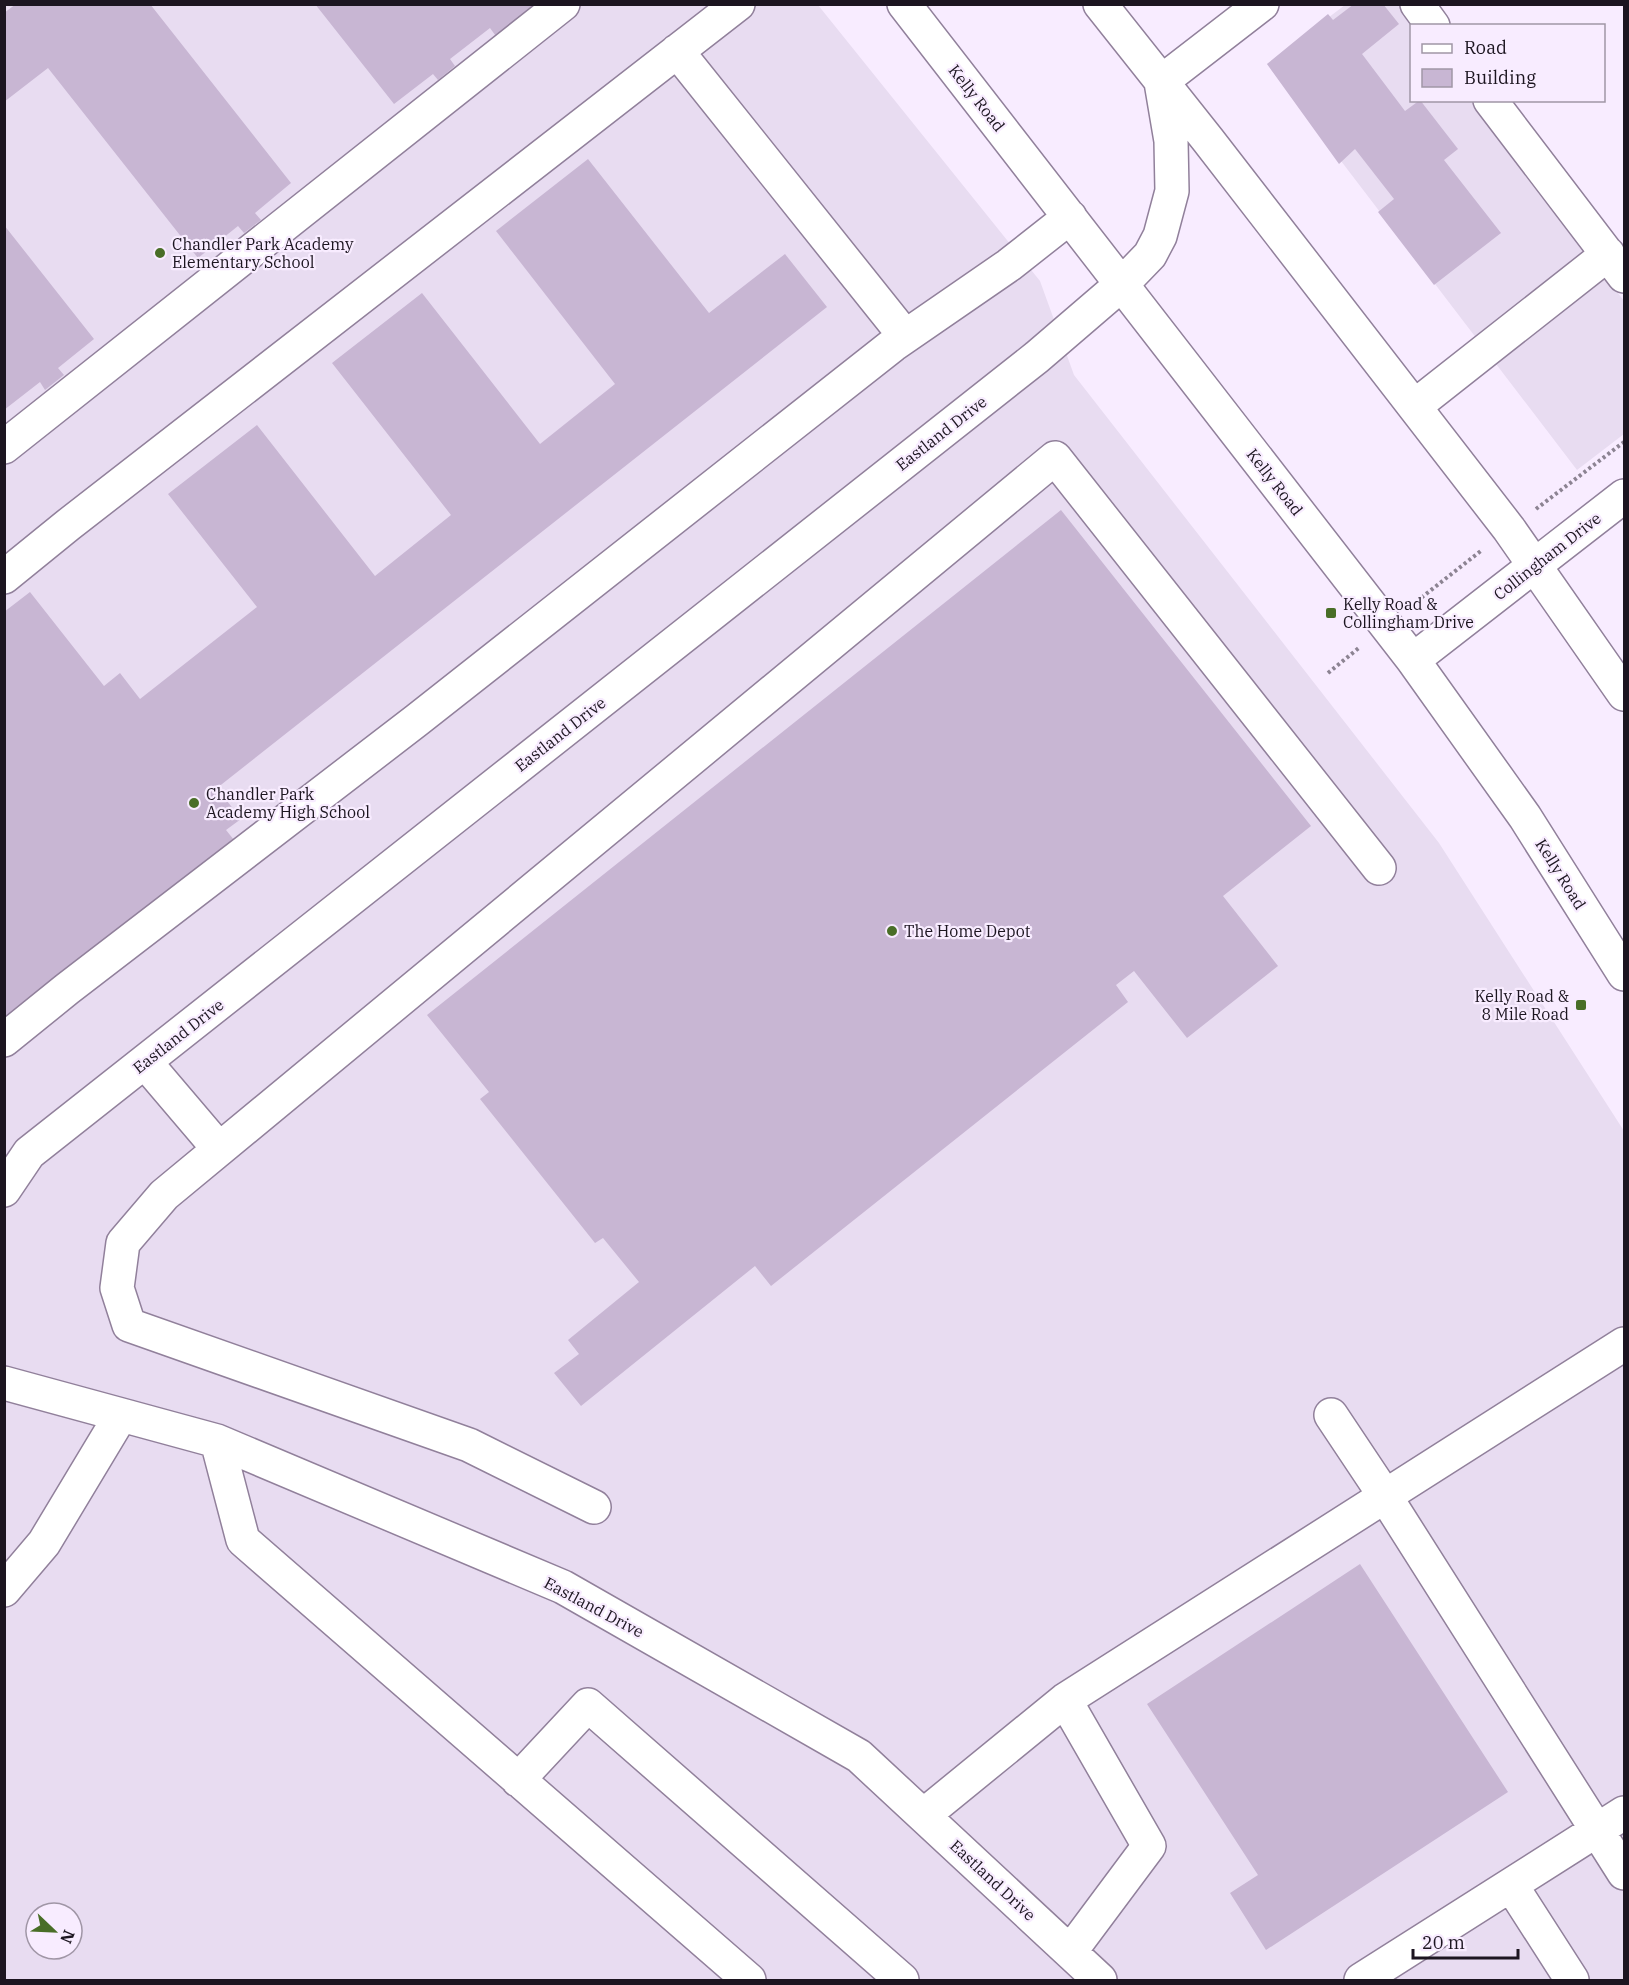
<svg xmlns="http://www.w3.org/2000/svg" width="1629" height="1985" viewBox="0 0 1629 1985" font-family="'IBM Plex Serif',serif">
	<rect width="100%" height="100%" fill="#f8ecff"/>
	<path fill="#e8dcf1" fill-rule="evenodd" d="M 5,5 L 818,5 L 1040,281 L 1074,375 L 1439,843 L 1624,1131 L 1624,1980 L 5,1980 ZM 36,1913 L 72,1913 L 72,1949 L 36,1949 Z
		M 1345,5 L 1398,5 L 1414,25 L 1412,26 L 1412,100 L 1472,101 L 1624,301 L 1624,434 L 1577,470 L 1267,64 Z"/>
	<path fill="#c8b6d3" d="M 16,4 L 150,4 L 291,183 L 255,213 L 261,220 L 244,233 L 238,226 L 198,258 L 48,68 L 4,102 L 4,13 Z
		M 315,4 L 541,4 L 498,39 L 490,28 L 450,59 L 455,66 L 438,80 L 433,74 L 394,104 Z
		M 1354,4 L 1383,4 L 1399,24 L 1362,54 L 1405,111 L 1420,100 L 1458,149 L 1444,160 L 1501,233 L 1434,285 L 1378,212 L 1394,199 L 1355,149 L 1339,164 L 1267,64 L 1328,14 L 1333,20 Z
		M 588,159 L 709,313 L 785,254 L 827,307 L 217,788 L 241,819 L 226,830 L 234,840 L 4,1021 L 4,612 L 30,592 L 104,686 L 120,673 L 140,699 L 257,607 L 168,494 L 257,425 L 375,576 L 451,515 L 332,363 L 422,293 L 540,444 L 615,384 L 496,231 Z
		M 4,225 L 94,339 L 58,368 L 64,375 L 45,390 L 40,382 L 4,410 Z
		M 1061,510 L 1311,826 L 1223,896 L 1278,966 L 1187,1038 L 1134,971 L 1116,985 L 1128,1002 L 771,1286 L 755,1266 L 581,1406 L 554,1373 L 579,1354 L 568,1340 L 639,1282 L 603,1238 L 595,1243 L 480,1099 L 489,1092 L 427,1015 Z
		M 1360,1564 L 1508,1792 L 1266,1950 L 1230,1893 L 1258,1875 L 1147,1704 Z"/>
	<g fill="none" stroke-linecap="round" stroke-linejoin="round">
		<g stroke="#91809b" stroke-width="36">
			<path id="minor" d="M 904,4 L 1413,660 L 1525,817 L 1624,974
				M 1100,4 L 1208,140 L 1509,529 L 1624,694
				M 1417,4 L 1433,26
				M 677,51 L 905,336
				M 1161,82 L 1262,4
				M 1490,100 L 1624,276
				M 1415,406 L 1608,254
				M 4,447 L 563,4
				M 4,577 L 68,525 L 738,4
				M 1413,660 L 1624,496
				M 4,1040 L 67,989 L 417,720 L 893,345 L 1009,265 L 1070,217
				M 145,1062 L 219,1149
				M 4,1190 L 29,1153 L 1037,357 L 1122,284 L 1150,255 L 1160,236 L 1172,191 L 1171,141 L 1161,82
				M 4,1383 L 217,1441 L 563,1587 L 859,1756 L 1100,1980
				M 1331,1415 L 1385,1496 L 1624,1873
				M 217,1441 L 243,1540 L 749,1980
				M 594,1507 L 469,1445 L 129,1325 L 117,1288 L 123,1243 L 164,1195 L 1055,458 L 1379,868
				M 4,1590 L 44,1543 L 121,1415
				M 1065,1700 L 1149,1846 L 1070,1952
				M 518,1780 L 588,1705 L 902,1980
				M 924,1815 L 1065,1700 L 1624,1344
				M 1511,1885 L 1572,1980
				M 1361,1980 L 1624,1813"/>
		</g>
		<path stroke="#8c8392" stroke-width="4" stroke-dasharray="3 3" stroke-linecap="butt" d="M 1536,509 L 1624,442
			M 1412,605 L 1482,550
			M 1328,673 L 1360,647"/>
		<use href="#minor" stroke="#fff" stroke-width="33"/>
	</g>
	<g fill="#496e27" stroke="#f8ecff" stroke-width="2">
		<circle cx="160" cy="253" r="6"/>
		<rect x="1325" y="607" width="12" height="12" rx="3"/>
		<circle cx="194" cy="803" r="6"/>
		<circle cx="892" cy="931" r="6"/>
		<rect x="1575" y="999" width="12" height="12" rx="3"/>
	</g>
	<g text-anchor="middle" stroke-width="4.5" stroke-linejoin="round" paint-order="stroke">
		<g font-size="16" fill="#1c1520" stroke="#f8ecff">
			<text transform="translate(977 98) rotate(52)" y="6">Kelly Road</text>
			<text transform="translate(941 433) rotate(-38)" y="6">Eastland Drive</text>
			<text transform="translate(1275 482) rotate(52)" y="6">Kelly Road</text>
			<text transform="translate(1547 556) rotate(-38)" y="6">Collingham Drive</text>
			<text transform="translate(560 734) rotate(-38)" y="6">Eastland Drive</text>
			<text transform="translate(1561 874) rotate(58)" y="6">Kelly Road</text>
			<text transform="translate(178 1036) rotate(-38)" y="6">Eastland Drive</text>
			<text transform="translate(594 1607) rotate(28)" y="6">Eastland Drive</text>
			<text transform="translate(993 1880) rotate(43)" y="6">Eastland Drive</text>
		</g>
		<g font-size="16" fill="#1c1520" stroke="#f8ecff" text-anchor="start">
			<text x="172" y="250">Chandler Park Academy<tspan x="172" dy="18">Elementary School</tspan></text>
			<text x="1343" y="610">Kelly Road &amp;<tspan x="1343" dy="18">Collingham Drive</tspan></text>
			<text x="206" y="800">Chandler Park<tspan x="206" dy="18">Academy High School</tspan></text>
			<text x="904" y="937">The Home Depot</text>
			<text x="1569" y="1002" text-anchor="end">Kelly Road &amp;<tspan x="1569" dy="18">8 Mile Road</tspan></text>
		</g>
	</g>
	<rect width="1629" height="1985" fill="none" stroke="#1c1520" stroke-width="12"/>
	<rect x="1410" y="24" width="195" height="78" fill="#f8ecff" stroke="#a096a6" stroke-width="1.5"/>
	<rect x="1422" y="44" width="30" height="9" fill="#ffffff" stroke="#a096a6" stroke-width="1.5"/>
	<text x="1464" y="54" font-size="18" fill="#1c1520">Road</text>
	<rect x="1422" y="69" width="30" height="18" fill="#c8b6d3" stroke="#a096a6" stroke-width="1.5"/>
	<text x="1464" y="84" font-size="18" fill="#1c1520">Building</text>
	<g transform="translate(54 1931) rotate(113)"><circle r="28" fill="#f8ecff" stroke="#a096a6" stroke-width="1.5"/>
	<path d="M0-4.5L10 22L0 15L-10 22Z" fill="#496e27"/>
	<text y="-9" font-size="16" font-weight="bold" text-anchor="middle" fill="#1c1520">N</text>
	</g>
	<path d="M1413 1949v9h105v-9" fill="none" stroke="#1c1520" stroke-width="3"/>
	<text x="1422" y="1949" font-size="18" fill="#1c1520" stroke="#f8ecff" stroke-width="4.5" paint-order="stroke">20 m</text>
</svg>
